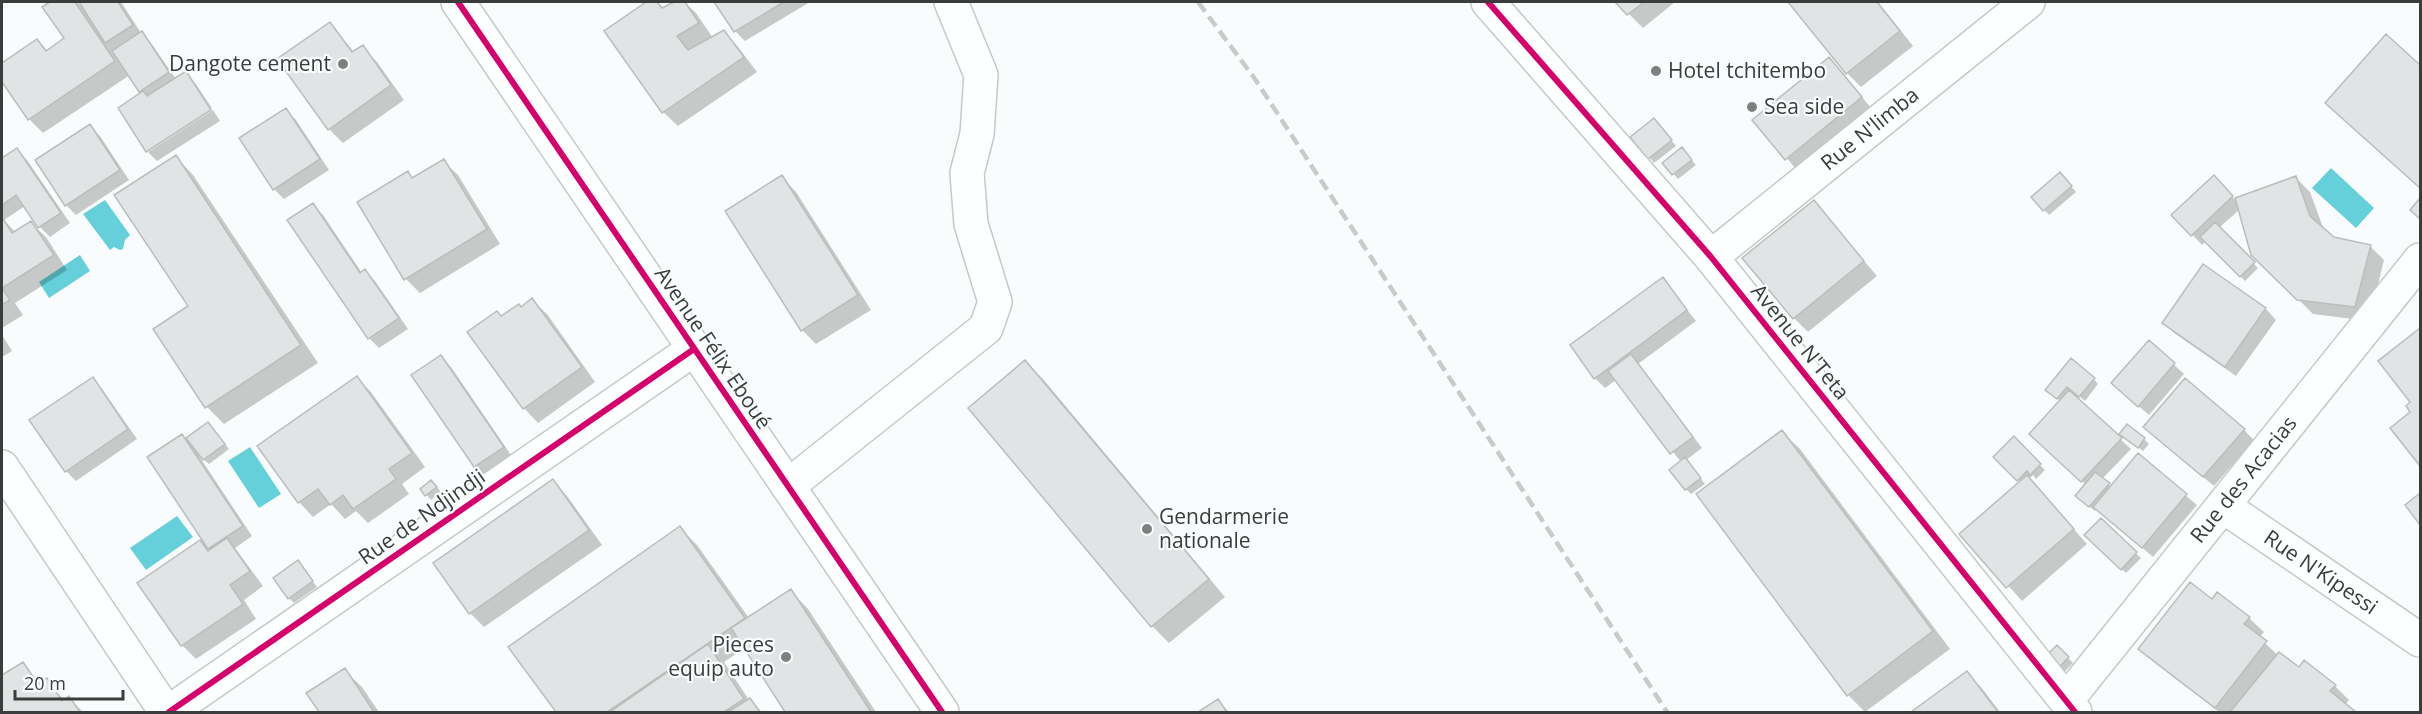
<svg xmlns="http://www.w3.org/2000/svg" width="2422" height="714" viewBox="0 0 2422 714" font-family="'Open Sans',sans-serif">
	<rect width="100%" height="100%" fill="#f9fcfc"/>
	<path fill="#66d0da" d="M 2331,168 L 2374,208 L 2356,228 L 2312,188 Z
		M 105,200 L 130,235 L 125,240 L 123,249 L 120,250 L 114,247 L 110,250 L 83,214 Z
		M 80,255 L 90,271 L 49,298 L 39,282 Z
		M 250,447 L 281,494 L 259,508 L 228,461 Z
		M 177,516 L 193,537 L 146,570 L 130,548 Z"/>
	<path fill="#0003" d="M 53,2 L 77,2 L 82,7 L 80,2 L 121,2 L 141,33 L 151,43 L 176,79 L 185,73 L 195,83 L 212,108 L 147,149 L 143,93 L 130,75 L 43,133 L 29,119 L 2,79 L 2,64 L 37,41 L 48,51 L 67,39 L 44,7 Z
		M 648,2 L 657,2 L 664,9 L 677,2 L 684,2 L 696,13 L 713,38 L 724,32 L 738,47 L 757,72 L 678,126 L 663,112 L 607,32 Z
		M 716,2 L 810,2 L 745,41 L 735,31 Z
		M 1617,2 L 1675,2 L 1643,28 Z
		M 1790,2 L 1878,2 L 1913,46 L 1861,87 L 1847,73 Z
		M 330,24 L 355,53 L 362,47 L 377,62 L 404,100 L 343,143 L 329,129 Z
		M 2387,37 L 2420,67 L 2420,187 L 2341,117 Z
		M 1839,69 L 1871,108 L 1796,169 L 1754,120 Z
		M 213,110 L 220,121 L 157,161 L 148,152 Z
		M 286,110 L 296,120 L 329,170 L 284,199 L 274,189 Z
		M 1659,125 L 1676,146 L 1654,163 L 1632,137 Z
		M 90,126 L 100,136 L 129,180 L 76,215 L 66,205 Z
		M 16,150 L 27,160 L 70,223 L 50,237 L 40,227 L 25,206 L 4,220 L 16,233 L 31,223 L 46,237 L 67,270 L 15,303 L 23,315 L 2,328 L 2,159 Z
		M 1686,154 L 1696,165 L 1678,179 L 1664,163 Z
		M 176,157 L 193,175 L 318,363 L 224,424 L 207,407 Z
		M 443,161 L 458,175 L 500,244 L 420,293 L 406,279 L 359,203 L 407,173 L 414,179 Z
		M 2060,174 L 2076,192 L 2049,215 L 2033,197 Z
		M 782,177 L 796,192 L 871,310 L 816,344 L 802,330 Z
		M 2214,177 L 2235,200 L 2295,177 L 2310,192 L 2324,230 L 2333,238 L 2370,246 L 2384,260 L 2369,321 L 2313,314 L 2253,254 L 2240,209 L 2219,228 L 2258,268 L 2245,281 L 2206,241 L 2202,245 L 2174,215 Z
		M 1814,202 L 1877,276 L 1808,332 L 1794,318 Z
		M 313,205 L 323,215 L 362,273 L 365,271 L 375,281 L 408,329 L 379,348 L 369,338 Z
		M 2204,266 L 2266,309 L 2276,320 L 2236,376 L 2174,333 L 2164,323 Z
		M 1663,279 L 1696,321 L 1638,364 L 1702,448 L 1686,460 L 1705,484 L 1691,494 L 1686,489 L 1681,462 L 1616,380 L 1605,388 L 1595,378 Z
		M 532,300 L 547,314 L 595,382 L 538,423 L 524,408 L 502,318 L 522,308 Z
		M 2420,330 L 2420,464 L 2392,428 L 2412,412 L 2413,402 L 2380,362 Z
		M 2,335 L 12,351 L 2,357 Z
		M 2149,342 L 2184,374 L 2149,415 L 2123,393 Z
		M 441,357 L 451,367 L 513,458 L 485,476 L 475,466 L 413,376 Z
		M 1025,362 L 1043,379 L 1225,597 L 1169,643 L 1152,626 Z
		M 357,378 L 371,392 L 425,467 L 402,484 L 409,494 L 368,523 L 356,511 L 345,519 L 331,504 L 313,517 L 299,502 L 259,447 Z
		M 92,379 L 102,389 L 137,439 L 76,481 L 66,471 Z
		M 2094,379 L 2098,384 L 2085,401 L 2073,391 L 2070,393 L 2131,449 L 2102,479 L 2111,487 L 2138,455 L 2197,505 L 2153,557 L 2097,509 L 2095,511 L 2082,501 L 2086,485 L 2041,444 L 2060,401 L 2047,390 Z
		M 213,428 L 229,449 L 209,464 L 199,456 L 252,536 L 235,548 L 263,586 L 244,600 L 256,619 L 196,659 L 182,645 L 200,542 L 212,552 L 149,457 L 181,436 L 192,446 Z
		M 2244,430 L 2254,440 L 2214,486 L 2155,437 Z
		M 1782,432 L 1800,449 L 1950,649 L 1865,712 L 1848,695 Z
		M 2126,438 L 2144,439 L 2149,444 L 2143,451 Z
		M 2014,439 L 2045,470 L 2036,479 L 2033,475 L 2029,479 L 2087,544 L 2022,601 L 1962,534 L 2021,483 L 1995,457 Z
		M 553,481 L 567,496 L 602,545 L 484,627 L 470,613 Z
		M 436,486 L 441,492 L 431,500 L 422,489 Z
		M 2101,520 L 2141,558 L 2126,573 L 2086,535 Z
		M 680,528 L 697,545 L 749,618 L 791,591 L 808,609 L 876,712 L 787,712 L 745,648 L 724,662 L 749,700 L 762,712 L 558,712 L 510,648 Z
		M 298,562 L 317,587 L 294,603 L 289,598 Z
		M 2218,594 L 2249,618 L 2264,632 L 2259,638 L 2278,655 L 2299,670 L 2335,686 L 2349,700 L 2345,705 L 2355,712 L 2219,712 L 2155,663 L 2140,649 L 2212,601 Z
		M 2057,647 L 2073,663 L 2063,673 L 2047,658 Z
		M 22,664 L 41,684 L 46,680 L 65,701 L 69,698 L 83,712 L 2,712 L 2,677 Z
		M 344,670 L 362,687 L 379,712 L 321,712 L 308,694 Z
		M 1966,673 L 1981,687 L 2000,712 L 1913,712 Z
		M 1218,701 L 1229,712 L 1201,712 Z"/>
	<path fill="#e1e4e4" stroke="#bbbdbd" stroke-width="1.5" d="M 50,2 L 75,2 L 115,61 L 28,120 L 2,82 L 2,63 L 37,39 L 46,51 L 64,38 L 42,7 Z
		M 79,2 L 118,2 L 133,25 L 105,43 Z
		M 646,2 L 657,2 L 662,8 L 674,2 L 685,2 L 699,23 L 677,36 L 688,50 L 724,30 L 744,57 L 662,113 L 604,31 Z
		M 714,2 L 784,2 L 734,32 Z
		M 1615,2 L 1644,2 L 1627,15 Z
		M 1788,2 L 1877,2 L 1900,31 L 1846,74 Z
		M 330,22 L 352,52 L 363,45 L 391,85 L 328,130 L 277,59 Z
		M 142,31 L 169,72 L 139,92 L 112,51 Z
		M 2386,34 L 2420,65 L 2420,188 L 2325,103 Z
		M 1829,57 L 1862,97 L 1785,160 L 1752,120 Z
		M 186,71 L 211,110 L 146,152 L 118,108 L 143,91 L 147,96 Z
		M 286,108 L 320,159 L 273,190 L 239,138 Z
		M 1654,118 L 1672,140 L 1648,159 L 1630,137 Z
		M 90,124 L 120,170 L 65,206 L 35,160 Z
		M 1682,147 L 1692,160 L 1672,175 L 1662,163 Z
		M 17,148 L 61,213 L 38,228 L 16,195 L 2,205 L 2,158 Z
		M 176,155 L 301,345 L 205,408 L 153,329 L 188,306 L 114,195 Z
		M 444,159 L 487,229 L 404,280 L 357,202 L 408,171 L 412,178 Z
		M 2060,172 L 2072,186 L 2043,211 L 2031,197 Z
		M 782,175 L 858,295 L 801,331 L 725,211 Z
		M 2214,175 L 2233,196 L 2191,236 L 2171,215 Z
		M 2296,176 L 2310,216 L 2334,237 L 2371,245 L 2355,307 L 2297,300 L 2251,255 L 2235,198 Z
		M 2420,198 L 2420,219 L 2410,210 Z
		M 1814,200 L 1864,261 L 1793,319 L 1742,258 Z
		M 313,203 L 360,273 L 365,269 L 399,318 L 368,339 L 287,220 Z
		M 2,217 L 12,233 L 31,221 L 54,255 L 2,288 L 10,300 L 2,305 Z
		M 2215,222 L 2255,262 L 2240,277 L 2200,237 Z
		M 2203,264 L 2266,308 L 2225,367 L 2162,323 Z
		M 1663,277 L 1687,310 L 1594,379 L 1570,345 Z
		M 532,298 L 582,367 L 523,409 L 467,332 L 497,311 L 501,316 L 519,304 L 521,307 Z
		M 2420,328 L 2420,466 L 2390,428 L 2410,412 L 2406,406 L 2410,402 L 2378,361 Z
		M 2149,340 L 2175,363 L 2138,407 L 2111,383 Z
		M 1631,354 L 1693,437 L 1670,454 L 1608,371 Z
		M 441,355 L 504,447 L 474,467 L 411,375 Z
		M 2071,358 L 2095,378 L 2079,397 L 2067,387 L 2057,399 L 2045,390 Z
		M 1025,360 L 1209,579 L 1151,627 L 968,408 Z
		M 357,376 L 412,453 L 389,469 L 396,479 L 353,509 L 343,495 L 330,505 L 318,489 L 298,503 L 257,446 Z
		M 93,377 L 128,429 L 65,472 L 29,420 Z
		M 2185,378 L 2245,429 L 2203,477 L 2143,427 Z
		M 2069,390 L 2122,438 L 2081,482 L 2029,434 Z
		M 208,422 L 225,444 L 203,460 L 186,438 Z
		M 2127,424 L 2145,438 L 2138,448 L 2119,434 Z
		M 1782,430 L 1933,631 L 1847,696 L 1696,494 Z
		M 182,434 L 243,526 L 208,549 L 147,457 Z
		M 2014,436 L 2041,464 L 2030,475 L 2027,471 L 2017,481 L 1993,457 Z
		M 2138,453 L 2187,494 L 2142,548 L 2093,507 Z
		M 1685,457 L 1701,478 L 1685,490 L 1669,470 Z
		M 2095,472 L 2110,483 L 2089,507 L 2075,496 Z
		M 2027,475 L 2074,529 L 2006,588 L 1959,534 Z
		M 553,479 L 589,530 L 469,614 L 433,563 Z
		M 431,480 L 437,487 L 425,496 L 420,489 Z
		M 2420,493 L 2420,525 L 2405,505 Z
		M 2101,518 L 2137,552 L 2121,570 L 2084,535 Z
		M 680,526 L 745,618 L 607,712 L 556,712 L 508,647 Z
		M 227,538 L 250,571 L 230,585 L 243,604 L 181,646 L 137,583 L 200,540 L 208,551 Z
		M 298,560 L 313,581 L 288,599 L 273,578 Z
		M 2190,582 L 2212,599 L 2217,592 L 2250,617 L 2244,624 L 2267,641 L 2215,708 L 2138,649 Z
		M 791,589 L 871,712 L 785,712 L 731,628 Z
		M 708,644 L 744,699 L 724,712 L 610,712 Z
		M 2057,645 L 2069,657 L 2057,669 L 2044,658 Z
		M 2279,652 L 2299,667 L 2304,660 L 2336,685 L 2330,691 L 2356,712 L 2230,712 Z
		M 23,662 L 38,684 L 47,678 L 62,701 L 69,696 L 80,712 L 2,712 L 2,675 Z
		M 345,668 L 374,712 L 319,712 L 306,693 Z
		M 1967,671 L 1998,712 L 1911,712 Z
		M 750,698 L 760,712 L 728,712 Z
		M 1218,699 L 1227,712 L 1198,712 Z"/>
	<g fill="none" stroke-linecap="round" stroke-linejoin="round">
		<g stroke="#c7c9c9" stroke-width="36">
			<g id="minor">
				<path d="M 458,2 L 942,712"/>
				<path d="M 1488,2 L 1711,257 L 2075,712"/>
				<path id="s1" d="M 1711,257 L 2028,2"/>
				<path d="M 2,467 L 166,712"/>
				<path d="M 788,486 L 986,328 L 995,302 L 971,224 L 967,173 L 977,134 L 981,75 L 951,2"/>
				<path id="s2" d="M 2223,506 L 2420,640"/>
				<path id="s3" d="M 2066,701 L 2420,260"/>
				<path d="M 169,712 L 694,349"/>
			</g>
		</g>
		<use href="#minor" stroke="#feffff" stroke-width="33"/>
		<path stroke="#c9caca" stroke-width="4.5" stroke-dasharray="12 6" stroke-linecap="butt" d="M 1198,2 L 1255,79 L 1667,712"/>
		<g stroke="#f8fdfd" stroke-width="10">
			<path id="cycleway" d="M 458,2 L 942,712
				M 1488,2 L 1711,257 L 2075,712
				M 169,712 L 694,349"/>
		</g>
		<use href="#cycleway" stroke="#d6006c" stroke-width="6"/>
	</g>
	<g fill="#7e8080" stroke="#f8fdfd" stroke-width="2">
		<circle cx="343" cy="64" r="6"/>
		<circle cx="1656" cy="71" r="6"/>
		<circle cx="1752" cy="107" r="6"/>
		<circle cx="1147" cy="529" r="6"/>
		<circle cx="786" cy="657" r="6"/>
	</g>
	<g text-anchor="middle" stroke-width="4.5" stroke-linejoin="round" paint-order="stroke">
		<g font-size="21" fill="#3b3d3d" stroke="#f8fdfd" text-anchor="start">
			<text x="331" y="71" text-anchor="end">Dangote cement</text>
			<text x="1668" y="78">Hotel tchitembo</text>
			<text x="1764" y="114">Sea side</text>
			<text x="1159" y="524">Gendarmerie<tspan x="1159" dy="24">nationale</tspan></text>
			<text x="774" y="652" text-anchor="end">Pieces<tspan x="774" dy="24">equip auto</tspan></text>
		</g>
		<g font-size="21" fill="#3b3d3d" stroke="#f8fdfd">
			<text dy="7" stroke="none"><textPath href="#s1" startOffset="204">Rue N'limba</textPath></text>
			<text transform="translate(1800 342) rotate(51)" y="7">Avenue N'Teta</text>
			<text transform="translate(713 348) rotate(56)" y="7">Avenue Félix Eboué</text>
			<text dy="7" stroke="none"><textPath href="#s3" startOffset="284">Rue des Acacias</textPath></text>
			<text transform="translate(422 517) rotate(-35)" y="7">Rue de Ndjindji</text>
			<text dy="7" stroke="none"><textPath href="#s2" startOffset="118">Rue N'Kipessi</textPath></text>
		</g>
	</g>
	<rect width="2422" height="714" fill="none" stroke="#3b3d3d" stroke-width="6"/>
	<path d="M15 690v9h108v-9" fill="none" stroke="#3b3d3d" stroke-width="3"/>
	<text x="24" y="690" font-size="18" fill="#3b3d3d" stroke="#f8fdfd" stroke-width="4.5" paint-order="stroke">20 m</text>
</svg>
